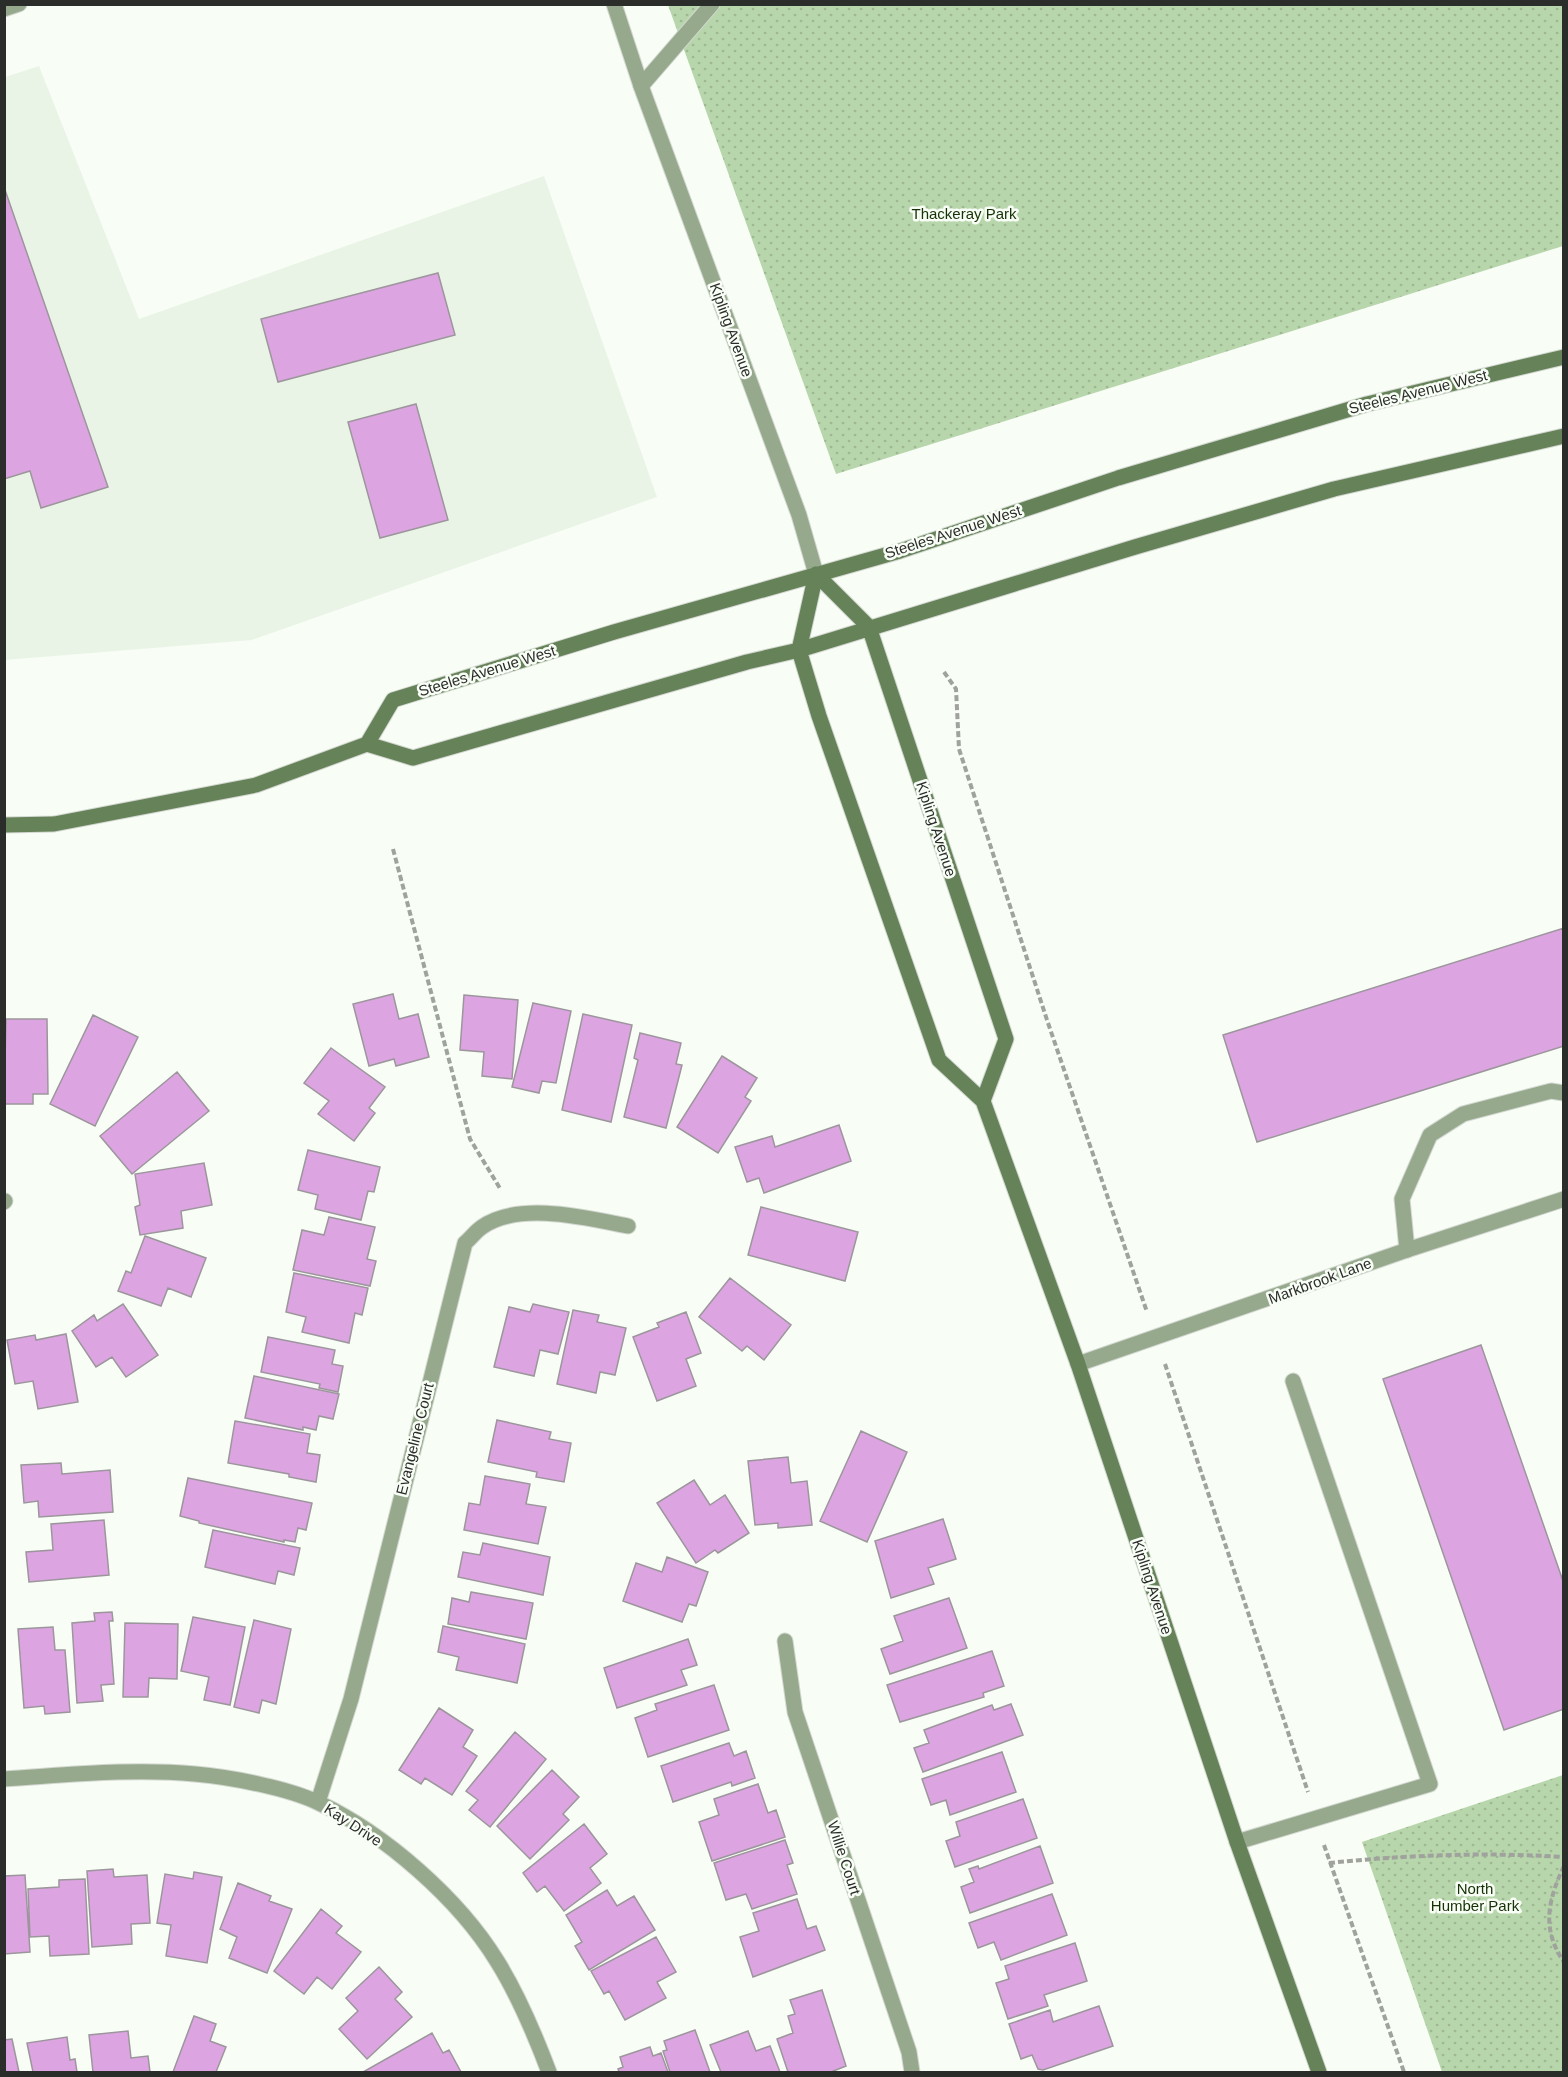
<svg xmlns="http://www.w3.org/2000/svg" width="1568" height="2077" viewBox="0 0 1568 2077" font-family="Arial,sans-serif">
	<defs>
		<pattern id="park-dots" width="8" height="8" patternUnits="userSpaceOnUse" patternTransform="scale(1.5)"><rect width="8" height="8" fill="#b8d6ab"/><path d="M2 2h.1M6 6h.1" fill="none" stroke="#9eb893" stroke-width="1.8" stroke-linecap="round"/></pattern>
	</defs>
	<rect width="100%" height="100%" fill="#f8fdf6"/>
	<path fill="#eaf4e6" d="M 39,66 L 139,319 L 544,176 L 657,497 L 252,640 L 5,660 L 5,77 Z"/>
	<path fill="url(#park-dots)" d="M 668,5 L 1563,5 L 1563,246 L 836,474 Z
		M 1563,1775 L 1563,2072 L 1442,2072 L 1362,1842 Z"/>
	<path fill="#dca5e1" stroke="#9c969c" stroke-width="1.5" d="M 4,187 L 108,487 L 41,508 L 30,471 L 4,479 Z
		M 438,273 L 455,335 L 278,382 L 261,319 Z
		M 416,404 L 448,520 L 380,538 L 348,422 Z
		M 1564,928 L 1564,1046 L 1257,1142 L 1223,1035 Z
		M 393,994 L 399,1019 L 418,1014 L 429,1057 L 396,1066 L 394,1059 L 369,1066 L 353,1004 Z
		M 464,995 L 518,1000 L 512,1079 L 482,1076 L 484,1052 L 460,1050 Z
		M 533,1003 L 571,1011 L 556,1083 L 542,1081 L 539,1093 L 512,1087 Z
		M 583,1014 L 632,1025 L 611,1122 L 562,1110 Z
		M 93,1015 L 138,1037 L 95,1126 L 50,1104 Z
		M 6,1019 L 47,1019 L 48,1094 L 33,1094 L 33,1104 L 4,1104 Z
		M 640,1033 L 681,1043 L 676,1064 L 682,1065 L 666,1128 L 624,1117 L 638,1060 L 634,1058 Z
		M 331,1048 L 385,1087 L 369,1108 L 375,1113 L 354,1141 L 318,1114 L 329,1101 L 304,1083 Z
		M 722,1056 L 757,1078 L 745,1097 L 751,1101 L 718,1153 L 677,1127 Z
		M 177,1072 L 209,1111 L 132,1174 L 100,1136 Z
		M 839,1125 L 851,1161 L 764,1193 L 759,1178 L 747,1182 L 735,1147 L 772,1136 L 775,1147 Z
		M 308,1150 L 380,1167 L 374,1192 L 368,1191 L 361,1220 L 315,1209 L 318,1195 L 298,1190 Z
		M 204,1163 L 212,1205 L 181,1211 L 183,1228 L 140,1235 L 135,1207 L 140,1205 L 135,1174 Z
		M 761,1207 L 858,1232 L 845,1281 L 748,1255 Z
		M 329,1217 L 375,1227 L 367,1259 L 376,1261 L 370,1286 L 293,1270 L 302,1230 L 324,1235 Z
		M 145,1236 L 206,1258 L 191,1297 L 168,1288 L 161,1306 L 118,1291 L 126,1271 L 131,1273 Z
		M 294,1273 L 368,1288 L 362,1315 L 355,1313 L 349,1343 L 302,1332 L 306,1317 L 286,1312 Z
		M 730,1278 L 791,1325 L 764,1360 L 747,1346 L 742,1351 L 699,1317 Z
		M 123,1304 L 158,1355 L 126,1377 L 112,1357 L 96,1367 L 72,1331 L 94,1315 L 97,1321 Z
		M 533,1304 L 569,1312 L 558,1354 L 540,1350 L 534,1376 L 494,1367 L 509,1307 L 530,1312 Z
		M 573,1310 L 599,1315 L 597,1322 L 626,1328 L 615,1375 L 600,1372 L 596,1393 L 557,1384 Z
		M 686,1312 L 701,1353 L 686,1359 L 696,1386 L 657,1401 L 633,1337 L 659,1327 L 657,1323 Z
		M 66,1334 L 78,1402 L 38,1409 L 33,1381 L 15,1384 L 7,1340 L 35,1335 L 36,1340 Z
		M 268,1337 L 335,1350 L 332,1364 L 343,1366 L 338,1392 L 319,1388 L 320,1384 L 261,1372 Z
		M 1481,1345 L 1564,1584 L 1564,1709 L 1504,1730 L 1383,1379 Z
		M 254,1376 L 339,1394 L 333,1419 L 319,1416 L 316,1430 L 303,1427 L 303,1430 L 245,1418 Z
		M 497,1420 L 551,1432 L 549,1439 L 571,1443 L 564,1482 L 536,1477 L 537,1472 L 488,1462 Z
		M 235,1421 L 310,1434 L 307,1453 L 320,1455 L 316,1482 L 289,1477 L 289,1474 L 228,1463 Z
		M 861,1431 L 907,1452 L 867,1542 L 820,1521 Z
		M 788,1457 L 791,1483 L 807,1481 L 812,1525 L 778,1528 L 778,1523 L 755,1525 L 748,1461 Z
		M 61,1463 L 62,1474 L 110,1470 L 113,1512 L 39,1517 L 38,1501 L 24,1503 L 21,1465 Z
		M 485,1476 L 530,1484 L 526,1504 L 546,1507 L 538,1544 L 464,1530 L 469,1503 L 480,1505 Z
		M 188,1478 L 312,1503 L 306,1530 L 298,1528 L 295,1542 L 284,1540 L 284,1542 L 199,1523 L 199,1521 L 180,1516 Z
		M 694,1480 L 710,1505 L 725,1495 L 749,1533 L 718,1553 L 715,1550 L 696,1563 L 657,1503 Z
		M 943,1519 L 956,1559 L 928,1568 L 934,1584 L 891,1598 L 875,1541 Z
		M 104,1520 L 109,1575 L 29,1582 L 26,1552 L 53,1550 L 51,1524 Z
		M 213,1530 L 300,1548 L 294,1575 L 278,1571 L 275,1584 L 205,1567 Z
		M 483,1543 L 550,1557 L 543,1595 L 458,1577 L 463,1552 L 480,1555 Z
		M 667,1557 L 708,1572 L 696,1606 L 689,1604 L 682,1622 L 623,1601 L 636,1563 L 662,1572 Z
		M 471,1592 L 533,1603 L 526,1639 L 448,1624 L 452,1598 L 469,1602 Z
		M 949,1598 L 967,1648 L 890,1674 L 881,1649 L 903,1641 L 894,1616 Z
		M 112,1612 L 113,1621 L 109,1621 L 114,1684 L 101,1685 L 103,1701 L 77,1703 L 72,1623 L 95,1621 L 94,1613 Z
		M 193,1617 L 245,1627 L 230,1705 L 204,1700 L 209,1677 L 181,1671 Z
		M 254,1620 L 291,1629 L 276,1704 L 262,1700 L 259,1713 L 234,1707 Z
		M 125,1623 L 178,1624 L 177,1679 L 149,1678 L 148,1697 L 123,1697 Z
		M 443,1626 L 525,1644 L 517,1683 L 456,1670 L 459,1657 L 438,1652 Z
		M 53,1627 L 55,1650 L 65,1650 L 70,1712 L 45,1714 L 44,1706 L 24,1708 L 18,1629 Z
		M 688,1639 L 697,1665 L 681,1670 L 687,1685 L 617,1708 L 604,1668 Z
		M 992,1651 L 1004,1686 L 983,1693 L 984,1697 L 900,1722 L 887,1685 Z
		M 714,1685 L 729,1730 L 648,1757 L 635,1718 L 657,1710 L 655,1704 Z
		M 1011,1704 L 1023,1735 L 923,1772 L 914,1748 L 929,1743 L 924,1730 L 992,1705 L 994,1710 Z
		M 439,1708 L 473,1730 L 463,1747 L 477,1756 L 452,1795 L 425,1778 L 421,1784 L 399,1770 Z
		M 515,1732 L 546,1759 L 490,1827 L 469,1810 L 478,1800 L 466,1791 Z
		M 729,1743 L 734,1756 L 746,1751 L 755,1778 L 732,1786 L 731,1782 L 673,1802 L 661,1766 Z
		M 1002,1752 L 1016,1792 L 950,1815 L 946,1800 L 931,1805 L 922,1779 Z
		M 552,1770 L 579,1797 L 563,1814 L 569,1820 L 530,1859 L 497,1826 Z
		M 758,1784 L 768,1813 L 776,1810 L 785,1837 L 712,1861 L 699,1822 L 719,1815 L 714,1799 Z
		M 1023,1799 L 1037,1838 L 955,1867 L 946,1841 L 960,1836 L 956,1822 Z
		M 584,1824 L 607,1854 L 590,1868 L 601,1883 L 564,1911 L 545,1886 L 537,1892 L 523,1873 Z
		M 785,1840 L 793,1863 L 787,1865 L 797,1894 L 752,1909 L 746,1894 L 726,1900 L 714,1863 Z
		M 1040,1846 L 1053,1883 L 970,1913 L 961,1887 L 974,1882 L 969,1869 L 978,1866 L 979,1869 Z
		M 113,1869 L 114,1877 L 147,1875 L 150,1923 L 131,1924 L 132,1944 L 92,1947 L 87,1871 Z
		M 194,1872 L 222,1877 L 207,1963 L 166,1956 L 171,1925 L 157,1923 L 165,1874 L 193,1879 Z
		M 25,1875 L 30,1952 L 4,1954 L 4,1876 Z
		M 85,1879 L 89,1954 L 50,1956 L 49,1936 L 30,1937 L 28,1889 L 59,1887 L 59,1880 Z
		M 238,1883 L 271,1896 L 269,1901 L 292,1909 L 267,1973 L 229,1958 L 237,1937 L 220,1929 Z
		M 607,1890 L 617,1906 L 634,1896 L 655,1930 L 589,1970 L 575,1946 L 582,1942 L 566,1915 Z
		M 1052,1894 L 1067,1935 L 1001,1960 L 994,1942 L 978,1948 L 969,1923 Z
		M 797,1899 L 807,1929 L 816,1926 L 825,1950 L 753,1977 L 740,1937 L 759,1931 L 753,1913 Z
		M 321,1909 L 342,1926 L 336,1933 L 361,1952 L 332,1989 L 317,1977 L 304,1994 L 274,1971 Z
		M 656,1937 L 676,1972 L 657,1982 L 666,1998 L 625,2020 L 609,1991 L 604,1994 L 591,1971 Z
		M 1075,1943 L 1087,1981 L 1044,1995 L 1048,2006 L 1008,2019 L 996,1983 L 1009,1979 L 1005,1966 Z
		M 379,1967 L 402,1992 L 395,1999 L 412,2017 L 367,2059 L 339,2029 L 358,2011 L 346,1998 Z
		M 822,1990 L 846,2066 L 831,2072 L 788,2072 L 777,2039 L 793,2033 L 788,2016 L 795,2014 L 790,2000 Z
		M 1099,2006 L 1113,2046 L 1043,2070 L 1038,2069 L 1032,2055 L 1021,2059 L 1009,2024 L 1050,2010 L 1053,2022 Z
		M 194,2016 L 216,2024 L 210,2041 L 226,2047 L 216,2072 L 173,2072 Z
		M 695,2030 L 710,2072 L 670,2072 L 663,2051 L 667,2050 L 664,2041 Z
		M 128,2031 L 131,2058 L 148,2056 L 150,2072 L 93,2072 L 89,2035 Z
		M 748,2031 L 756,2051 L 770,2046 L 780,2072 L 721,2072 L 710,2045 Z
		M 432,2033 L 443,2053 L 449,2050 L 461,2072 L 363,2072 Z
		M 67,2037 L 70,2060 L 75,2059 L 77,2072 L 33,2072 L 27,2043 Z
		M 12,2039 L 19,2072 L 4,2072 L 4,2040 Z
		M 650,2047 L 653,2056 L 661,2053 L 668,2072 L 619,2072 L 618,2069 L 623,2067 L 620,2057 Z"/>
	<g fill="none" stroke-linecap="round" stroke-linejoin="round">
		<g stroke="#d3d8d1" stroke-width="17">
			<path id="service" d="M 4,9 L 19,4
				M 641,86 L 712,4
				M 1407,1250 L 1402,1199 L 1430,1135 L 1463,1114 L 1551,1091 L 1564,1093
				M 1237,1842 L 1430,1784 L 1293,1381"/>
		</g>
		<g stroke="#d3d8d1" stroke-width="17">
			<path id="minor" d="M 614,4 L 641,86 L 799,515 L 816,574
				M 4,1202 L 5,1201
				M 1078,1364 L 1407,1250 L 1564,1199
				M 785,1641 L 795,1712 L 909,2052 L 912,2072
				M 4,1779 C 68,1775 132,1768 195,1774 C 230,1777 288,1788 319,1803 C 385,1834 459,1899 497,1961 C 519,1996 535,2035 549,2072
				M 318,1802 L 351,1699 L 465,1243 C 471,1238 476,1231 482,1227 C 518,1201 587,1218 628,1226"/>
		</g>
		<g stroke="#d3d8d1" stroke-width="17">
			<path id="secondary" d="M 816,574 L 799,650 L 819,716 L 939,1060 L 983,1101 L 1078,1364 L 1237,1842 L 1319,2072
				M 816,574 L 869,627 L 1006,1039 L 983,1101
				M 367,744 L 393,700 L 614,632 L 900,551 L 1118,478 L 1367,404 L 1564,357
				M 4,825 L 54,824 L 256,785 L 367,744 L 413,758 L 747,662 L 799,650 L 1135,547 L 1334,489 L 1564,436"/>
		</g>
		<path stroke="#9fa29d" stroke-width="4" stroke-dasharray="6 3" stroke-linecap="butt" d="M 944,672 L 956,689 L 959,749 L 1047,1020 L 1147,1312
			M 393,849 L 470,1139 L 501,1190
			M 1165,1364 L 1308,1792
			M 1324,1845 L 1404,2072
			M 1329,1863 C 1407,1855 1485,1852 1564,1857
			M 1564,1866 C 1548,1900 1541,1929 1564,1962"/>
		<use href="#service" stroke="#96a98d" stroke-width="15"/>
		<use href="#minor" stroke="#96a98d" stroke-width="15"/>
		<use href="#secondary" stroke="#668259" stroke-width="15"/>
	</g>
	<g text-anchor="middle" stroke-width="5" stroke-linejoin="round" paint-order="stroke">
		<g font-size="15" fill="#163204" stroke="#f8fdf6">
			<text x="964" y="219">Thackeray Park</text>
			<text x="1475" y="1894">North<tspan x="1475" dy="17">Humber Park</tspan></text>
		</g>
		<g font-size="15" fill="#2b2d2a" stroke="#f8fdf6">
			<text transform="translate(731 330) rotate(70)" y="5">Kipling Avenue</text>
			<text transform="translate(1418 392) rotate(-14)" y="5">Steeles Avenue West</text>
			<text transform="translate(953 532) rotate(-18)" y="5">Steeles Avenue West</text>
			<text transform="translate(487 671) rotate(-17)" y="5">Steeles Avenue West</text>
			<text transform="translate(936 829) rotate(72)" y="5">Kipling Avenue</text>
			<text transform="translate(1320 1281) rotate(-20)" y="5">Markbrook Lane</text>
			<text transform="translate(415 1439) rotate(-76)" y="5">Evangeline Court</text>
			<text transform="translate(1152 1587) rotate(72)" y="5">Kipling Avenue</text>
			<text transform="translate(353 1825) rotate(33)" y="5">Kay Drive</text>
			<text transform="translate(844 1858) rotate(72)" y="5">Willie Court</text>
		</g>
	</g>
	<rect width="1568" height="2077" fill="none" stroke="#2b2d2a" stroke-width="12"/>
</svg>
